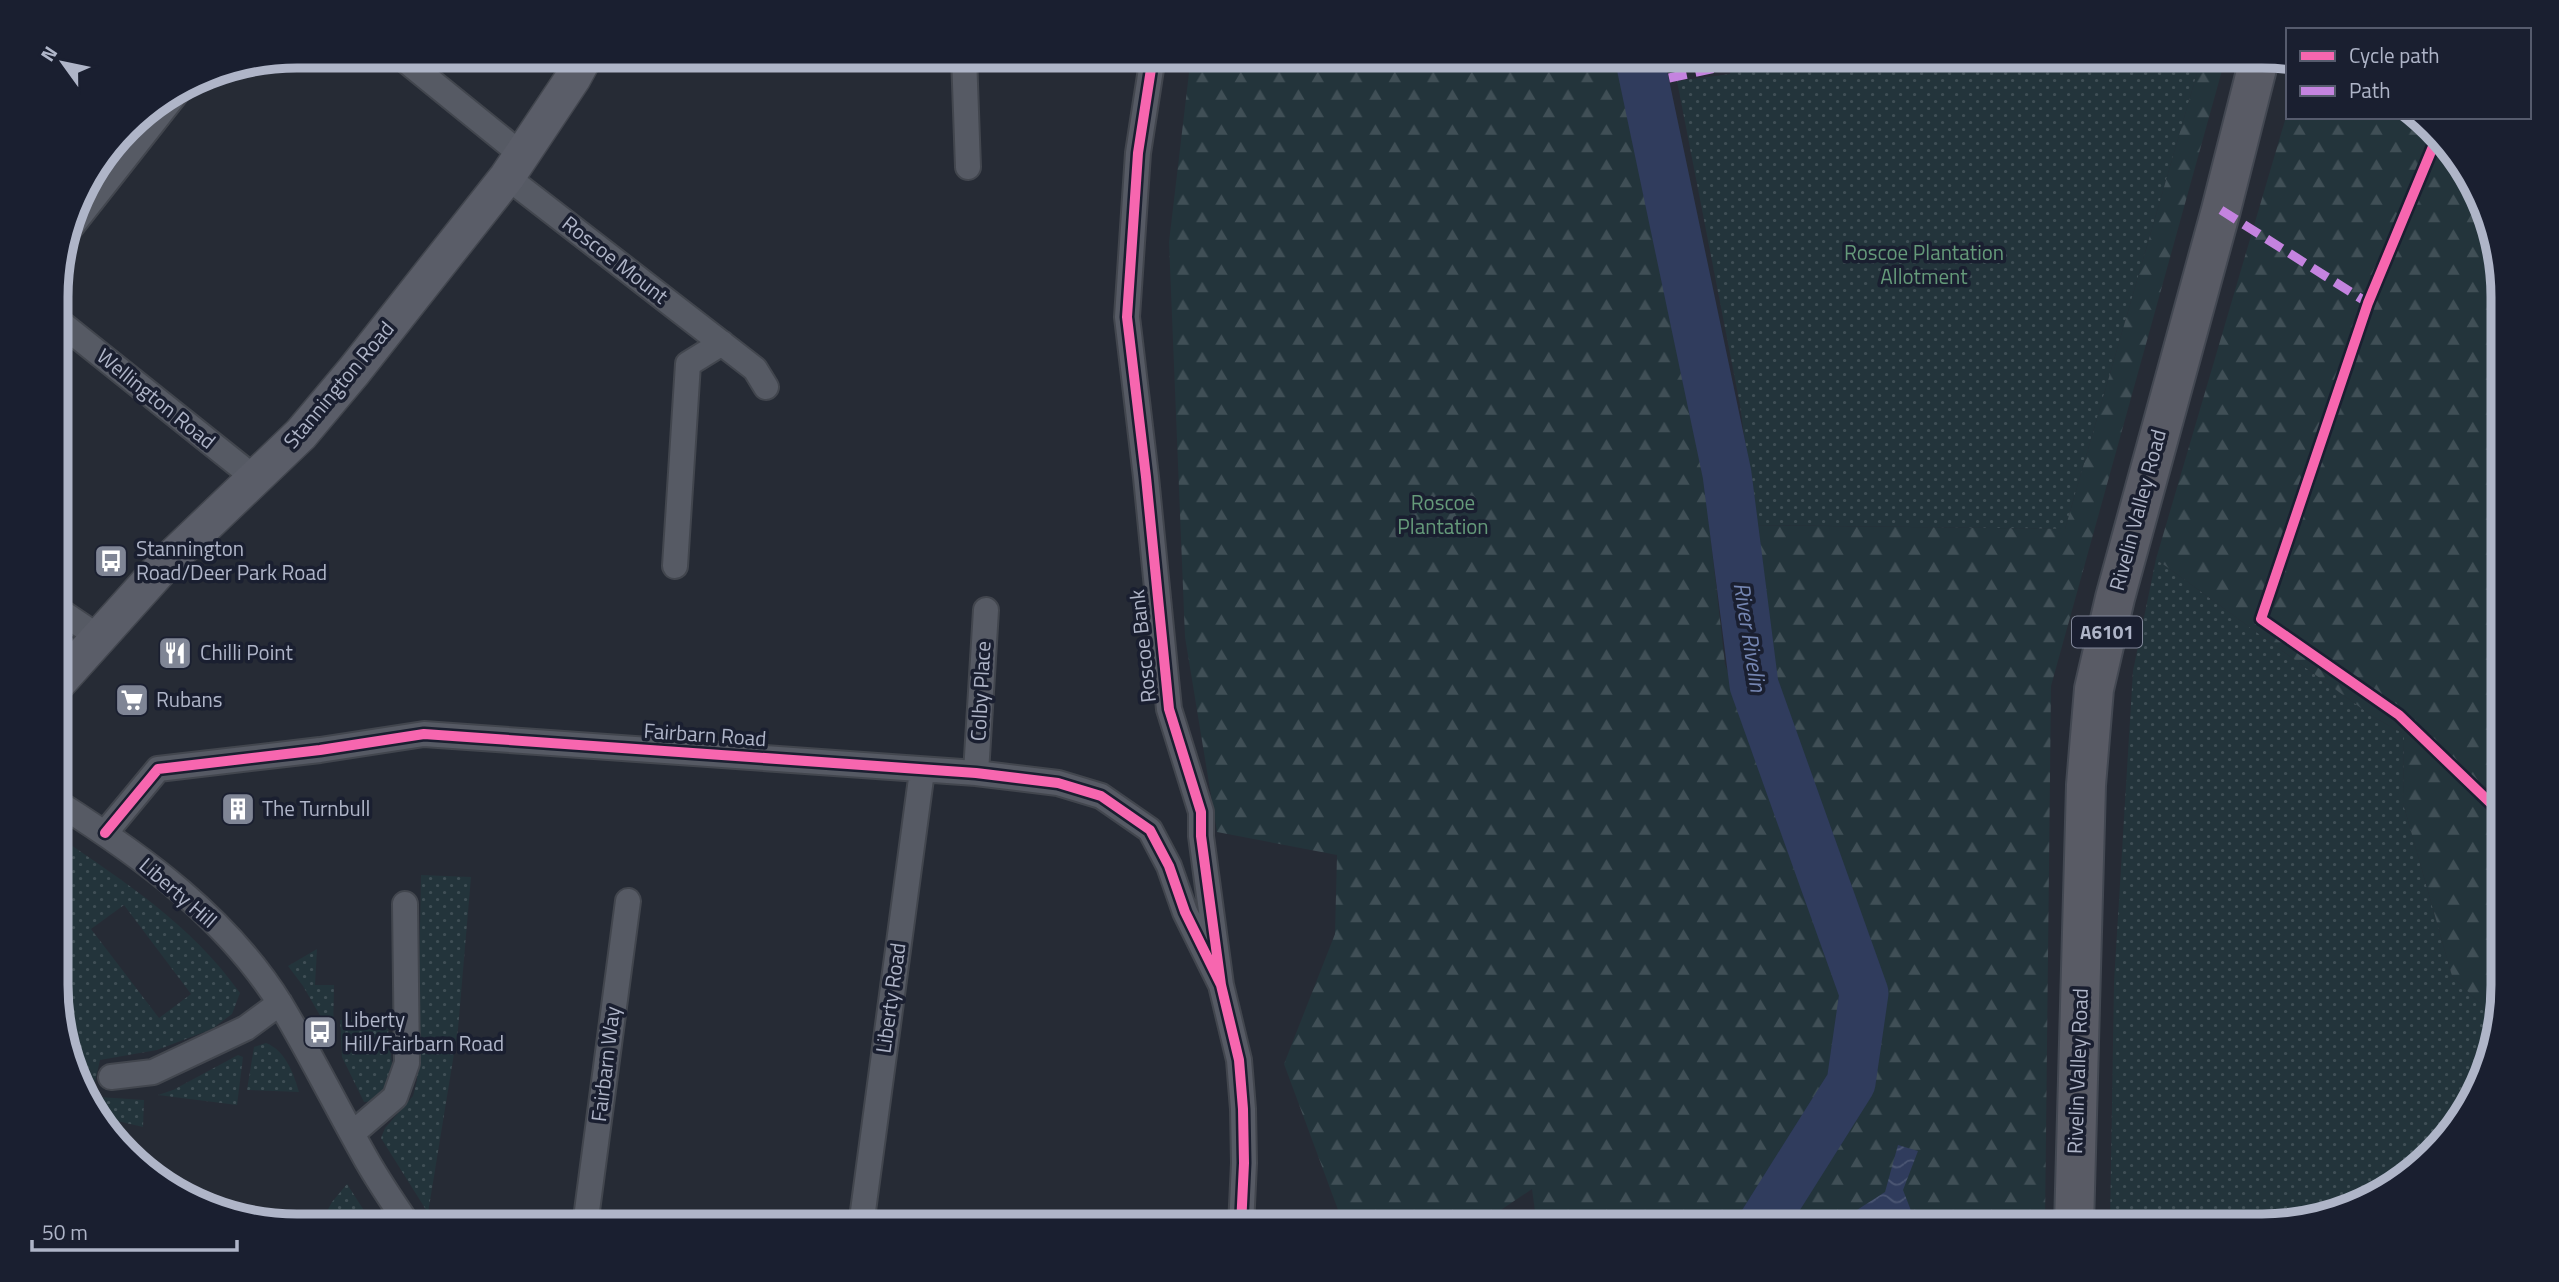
<svg xmlns="http://www.w3.org/2000/svg" width="2559" height="1282" viewBox="0 0 2559 1282" font-family="'Titillium Web',sans-serif">
	<defs>
		<pattern id="green-dots" width="8" height="8" patternUnits="userSpaceOnUse" patternTransform="scale(1.75)"><rect width="8" height="8" fill="#23343b"/><path d="M2 2h.1M6 6h.1" fill="none" stroke="#404f56" stroke-width="1.8" stroke-linecap="round"/></pattern>
		<pattern id="forest-firs" width="22" height="20" patternUnits="userSpaceOnUse" patternTransform="scale(1.75)"><rect width="22" height="20" fill="#23343b"/><path d="M5 1l3.5 6h-7zM16 11l3.5 6h-7z" fill="#404f56"/></pattern>
		<pattern id="water-waves" width="16" height="10" patternUnits="userSpaceOnUse" patternTransform="scale(1.75)"><rect width="16" height="10" fill="#303c5d"/><path d="M0 5q4-4 8 0t8 0" fill="none" stroke="#4b5673"/></pattern>
	</defs>
	<rect width="100%" height="100%" fill="#262b35"/>
	<path fill="url(#green-dots)" fill-rule="evenodd" d="M 1658,56 L 2202,56 L 2065,529 L 1756,525 L 1740,405 L 1677,81 L 1730,74 L 1731,63 L 1662,73 Z
		M 2156,559 L 2372,716 L 2404,734 L 2403,803 L 2452,976 L 2495,1018 L 2478,1091 L 2395,1186 L 2277,1226 L 2110,1226 L 2114,982 L 2133,671 Z
		M 58,836 C 126,883 191,924 240,993 L 232,1014 L 212,1029 L 157,1050 L 100,1060 L 95,1082 L 58,1017 ZM 124,905 L 191,994 L 159,1018 L 91,929 Z
		M 421,875 L 471,877 L 458,1029 L 428,1213 L 381,1138 L 385,1128 L 413,1096 L 417,1080 Z
		M 317,949 L 315,985 L 334,985 L 333,1038 L 303,986 L 288,966 Z
		M 340,1020 L 387,1020 L 392,1064 L 380,1101 L 364,1102 L 342,1057 Z
		M 266,1043 C 285,1050 294,1074 299,1092 L 247,1090 L 254,1047 Z
		M 238,1055 L 243,1057 L 237,1105 L 158,1095 L 173,1090 Z
		M 99,1097 L 144,1100 L 143,1127 L 100,1117 L 93,1100 Z
		M 347,1184 L 374,1226 L 319,1226 L 332,1202 Z
		M 453,1219 L 503,1226 L 434,1224 Z"/>
	<path fill="url(#forest-firs)" d="M 1191,56 L 1620,56 L 1652,231 L 1699,435 L 1725,664 L 1763,774 L 1854,999 L 1841,1082 L 1750,1226 L 1537,1226 L 1532,1189 L 1477,1226 L 1344,1226 L 1284,1064 L 1335,934 L 1337,855 L 1217,832 L 1185,637 L 1169,242 Z
		M 2202,56 L 2226,56 L 2051,686 L 2045,1226 L 1778,1226 L 1863,1089 L 1877,1016 L 1773,696 L 1743,525 L 2065,529 Z
		M 2288,110 L 2288,117 L 2402,117 L 2421,124 L 2453,151 L 2501,266 L 2503,985 L 2495,1018 L 2452,976 L 2403,803 L 2404,734 L 2372,716 L 2156,559 Z"/>
	<path fill="url(#water-waves)" d="M 1898,1145 L 1918,1151 L 1903,1190 L 1917,1226 L 1832,1226 L 1885,1192 Z"/>
	<g fill="none" stroke-linecap="round" stroke-linejoin="round">
		<path stroke="#303c5d" stroke-width="49" d="M 1639,56 L 1727,474 L 1754,685 L 1864,993 L 1851,1083 L 1761,1226"/>
		<g stroke="#42464e" stroke-width="28">
			<path id="minor" d="M 400,56 L 522,155
				M 964,56 L 968,167
				M 1153,56 L 1138,153 L 1127,317 L 1146,477 L 1169,709 L 1201,812 L 1201,836 L 1221,985 L 1239,1060 L 1243,1109 L 1244,1163 L 1241,1226
				M 507,177 L 755,369 L 766,387
				M 71,227 L 178,91
				M 57,320 L 256,479
				M 675,566 L 688,364 L 722,343
				M 57,609 L 100,638
				M 976,773 L 986,610
				M 58,803 C 142,856 228,919 281,1005 C 311,1055 337,1108 366,1159 C 379,1182 394,1204 409,1226
				M 105,833 L 158,769 L 320,750 L 424,734 L 976,773 L 1058,783 L 1101,796 L 1150,830 L 1169,866 L 1185,912 L 1221,985
				M 111,1077 L 153,1072 L 246,1028 L 280,1003
				M 353,1133 L 395,1097 L 407,1063 L 405,904
				M 585,1226 L 628,901
				M 861,1226 L 922,771"/>
		</g>
		<g stroke="#42464e" stroke-width="38">
			<path id="secondary" d="M 57,684 L 164,565 L 301,434 L 354,371 L 507,177 L 573,78 L 585,56"/>
		</g>
		<g stroke="#434852" stroke-width="42">
			<path id="primary" d="M 2074,1226 L 2086,785 L 2094,689 L 2115,598 L 2221,210 L 2260,56"/>
		</g>
		<use href="#minor" stroke="#565a64" stroke-width="24"/>
		<use href="#secondary" stroke="#5a5d68" stroke-width="35"/>
		<use href="#primary" stroke="#595b65" stroke-width="38"/>
		<path stroke="#c483df" stroke-width="9" stroke-dasharray="18 9" stroke-linecap="butt" d="M 2081,56 L 2258,65
			M 1669,78 L 1721,67 L 1908,56
			M 2221,210 L 2368,303"/>
		<g stroke="#1a1f30" stroke-width="15">
			<path id="cycleway" d="M 1153,56 L 1138,153 L 1127,317 L 1146,477 L 1169,709 L 1201,812 L 1201,836 L 1221,985 L 1239,1060 L 1243,1109 L 1244,1163 L 1241,1226
				M 2437,137 L 2368,303 L 2261,619 L 2399,715 L 2503,815
				M 105,833 L 158,769 L 320,750 L 424,734 L 976,773 L 1058,783 L 1101,796 L 1150,830 L 1169,866 L 1185,912 L 1221,985"/>
		</g>
		<use href="#cycleway" stroke="#f766af" stroke-width="10"/>
	</g>
	<defs>
		<g id="bus-square" transform="scale(1.75)"><rect x="-9" y="-9" width="18" height="18" rx="4" fill="#7f8595" stroke="#1a1f30"/><path d="M-5-6H5V4H4V6H2V4H-2V6H-4V4H-5ZM-3.5-4V0h7V-4ZM-3.5 1.2v1.5H-2V1.2ZM2 1.2v1.5H3.5V1.2Z" fill="#fff"/></g>
		<g id="restaurant-square" transform="scale(1.75)"><rect x="-9" y="-9" width="18" height="18" rx="4" fill="#7f8595" stroke="#1a1f30"/><path d="M-5-6h1v4h1v-4h1v4h1v-4h1v5L-1.5 .5V6h-2V.5L-5-1ZM5-6V6H3V1.5H1.5Q1.5-4 5-6Z" fill="#fff"/></g>
		<g id="supermarket-square" transform="scale(1.75)"><rect x="-9" y="-9" width="18" height="18" rx="4" fill="#7f8595" stroke="#1a1f30"/><path d="M-6-5.5h2.5l.6 2H6L4.5 2H-2.5L-4.4-4H-6ZM-1.5 3.2a1.3 1.3 0 1 0 .1 0ZM3 3.2a1.3 1.3 0 1 0 .1 0Z" fill="#fff"/></g>
		<g id="building-square" transform="scale(1.75)"><rect x="-9" y="-9" width="18" height="18" rx="4" fill="#7f8595" stroke="#1a1f30"/><path d="M-4-6H4V6H1V3H-1V6H-4ZM-2.5-4.3h1.7v1.8h-1.7ZM.8-4.3h1.7v1.8H.8ZM-2.5-1h1.7V.8h-1.7ZM.8-1h1.7V.8H.8Z" fill="#fff"/></g>
	</defs>
	<g fill-rule="evenodd">
		<use href="#bus-square" x="111" y="561"/>
		<use href="#restaurant-square" x="175" y="653"/>
		<use href="#supermarket-square" x="132" y="700"/>
		<use href="#building-square" x="238" y="809"/>
		<use href="#bus-square" x="320" y="1032"/>
	</g>
	<g text-anchor="middle" stroke-width="7" stroke-linejoin="round" paint-order="stroke">
		<rect fill="#1a1f30" stroke="#82889a" stroke-width="2" x="2072" y="616.5" width="70" height="31" rx="5"/>
		<g font-size="19" font-weight="bold" fill="#afb5c8">
			<text x="2107" y="639">A6101</text>
		</g>
		<g font-size="21" fill="#659a7a" stroke="#1a1f30">
			<text x="1924" y="260">Roscoe Plantation<tspan x="1924" dy="24">Allotment</tspan></text>
			<text x="1443" y="510">Roscoe<tspan x="1443" dy="24">Plantation</tspan></text>
		</g>
		<g font-size="21" fill="#afb5c8" stroke="#1a1f30">
			<text transform="translate(615 260) rotate(38)" y="7">Roscoe Mount</text>
			<text transform="translate(339 385) rotate(-50)" y="7">Stannington Road</text>
			<text transform="translate(156 399) rotate(39)" y="7">Wellington Road</text>
			<text transform="translate(2138 510) rotate(-75)" y="7">Rivelin Valley Road</text>
			<text transform="translate(1143 646) rotate(-96)" y="7">Roscoe Bank</text>
			<text transform="translate(981 691) rotate(-87)" y="7">Colby Place</text>
			<text transform="translate(705 735) rotate(4)" y="7">Fairbarn Road</text>
			<text transform="translate(178 893) rotate(41)" y="7">Liberty Hill</text>
			<text transform="translate(891 998) rotate(-82)" y="7">Liberty Road</text>
			<text transform="translate(606 1064) rotate(-83)" y="7">Fairbarn Way</text>
			<text transform="translate(2078 1071) rotate(-88)" y="7">Rivelin Valley Road</text>
		</g>
		<g font-size="21" fill="#afb5c8" stroke="#1a1f30" text-anchor="start">
			<text x="136" y="556">Stannington<tspan x="136" dy="24">Road/Deer Park Road</tspan></text>
			<text x="200" y="660">Chilli Point</text>
			<text x="156" y="707">Rubans</text>
			<text x="262" y="816">The Turnbull</text>
			<text x="344" y="1027">Liberty<tspan x="344" dy="24">Hill/Fairbarn Road</tspan></text>
		</g>
		<g font-size="23" font-style="italic" fill="#7586b2" stroke="#1a1f30">
			<text transform="translate(1750 637) rotate(81)" y="8">River Rivelin</text>
		</g>
	</g>
	<path d="M0 0H2559V1282H0ZM297 68H2262A229 229 0 0 1 2491 297V985A229 229 0 0 1 2262 1214H297A229 229 0 0 1 68 985V297A229 229 0 0 1 297 68Z" fill="#1a1f30" fill-rule="evenodd"/>
	<path fill="none" stroke="#afb5c8" stroke-width="9" d="M297 68H2262A229 229 0 0 1 2491 297V985A229 229 0 0 1 2262 1214H297A229 229 0 0 1 68 985V297A229 229 0 0 1 297 68Z"/>
	<rect x="2286" y="28" width="245" height="91" fill="#1a1f30" stroke="#565b6d" stroke-width="2"/>
	<rect x="2300" y="51" width="35" height="10" fill="#f766af" stroke="#565b6d" stroke-width="2"/>
	<text x="2349" y="63" font-size="21" fill="#afb5c8">Cycle path</text>
	<rect x="2300" y="86" width="35" height="10" fill="#c483df" stroke="#565b6d" stroke-width="2"/>
	<text x="2349" y="98" font-size="21" fill="#afb5c8">Path</text>
	<g transform="translate(63 63) rotate(303)" stroke="#1a1f30" stroke-width="5" paint-order="stroke">
	<path d="M0-5L12 26L0 18L-12 26Z" fill="#afb5c8"/>
	<text y="-10" font-size="19" font-weight="bold" text-anchor="middle" fill="#afb5c8">N</text>
	</g>
	<path d="M32 1240v10h205v-10" fill="none" stroke="#afb5c8" stroke-width="3.5"/>
	<text x="42" y="1240" font-size="21" fill="#afb5c8" stroke="#1a1f30" stroke-width="5" paint-order="stroke">50 m</text>
</svg>
